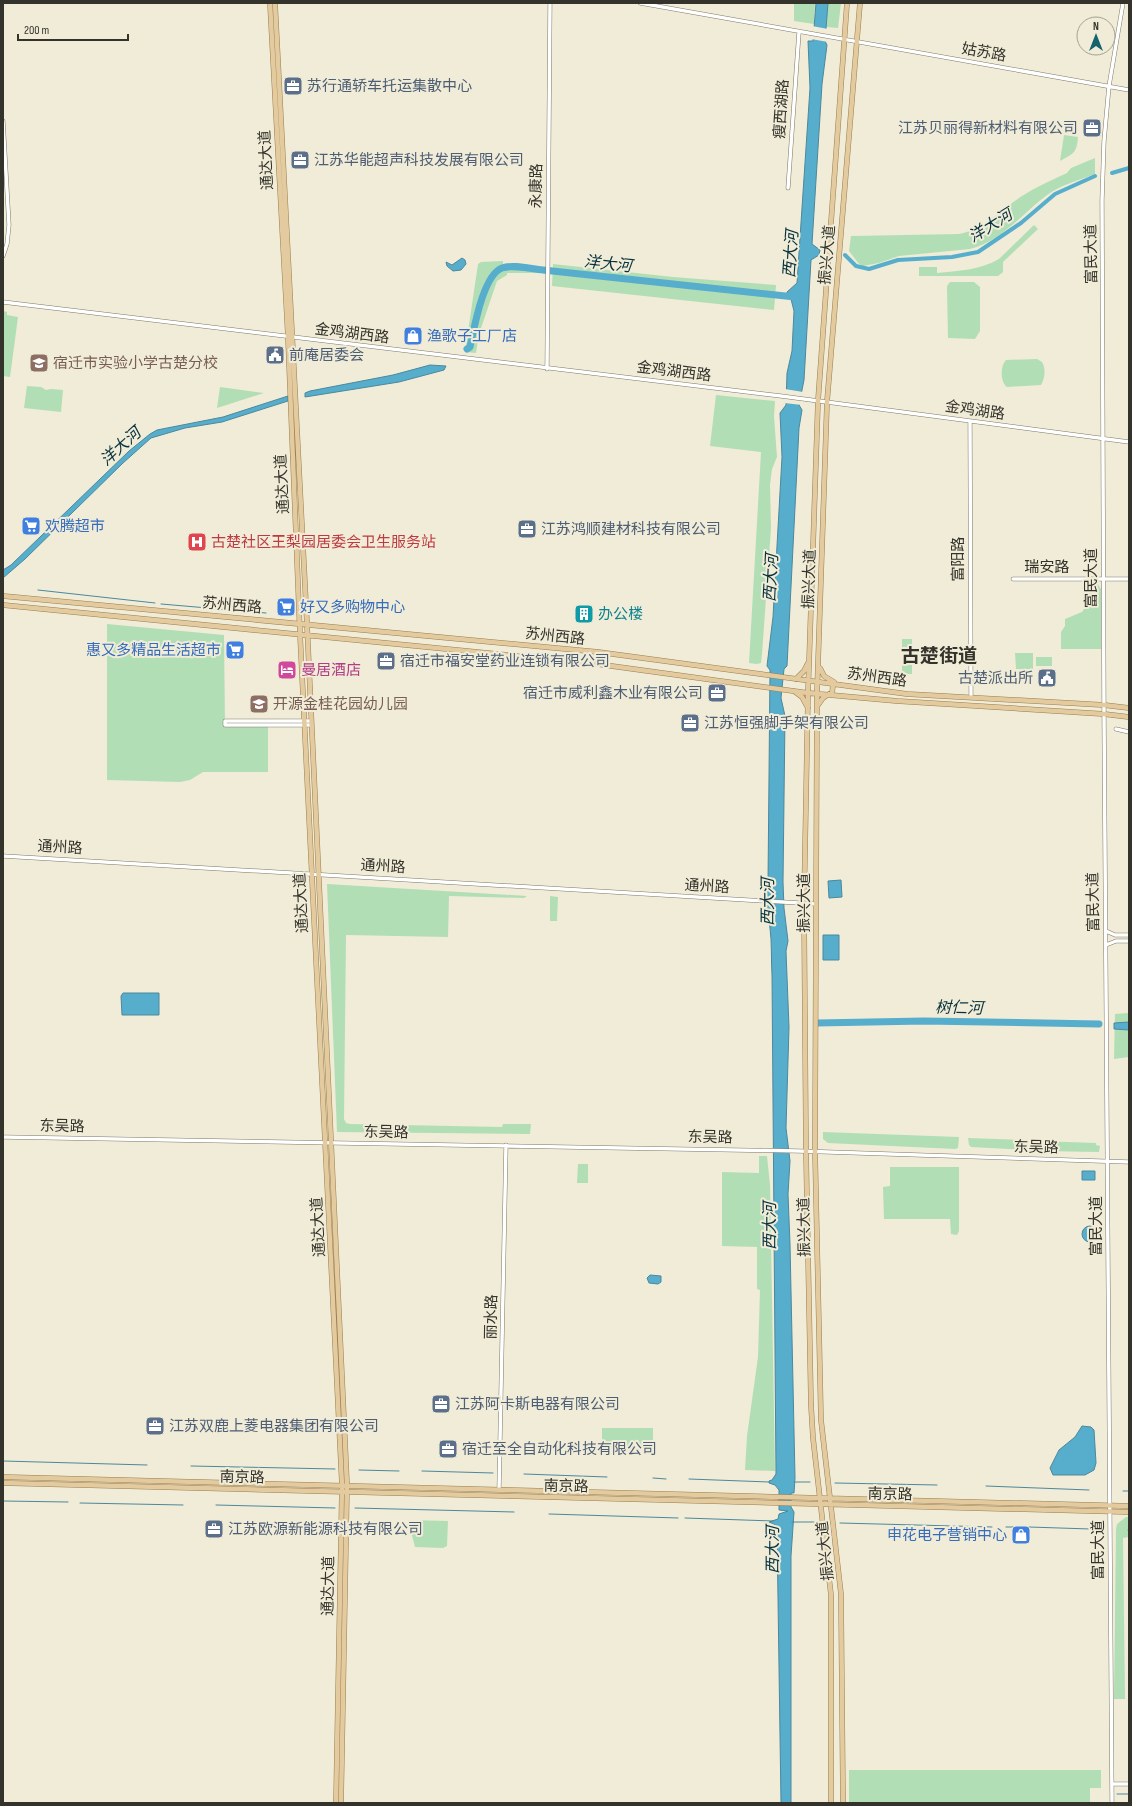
<svg xmlns="http://www.w3.org/2000/svg" width="1132" height="1806" viewBox="0 0 1132 1806" font-family="'Sofia Sans Condensed','Noto Sans SC',sans-serif">
	<rect width="100%" height="100%" fill="#f0ecd7"/>
	<path fill="#b2deb5" d="M 794,3 L 815,3 L 814,24 L 794,21 Z
		M 828,3 L 841,3 L 838,28 L 826,27 Z
		M 1064,135 L 1078,137 C 1077,153 1073,154 1060,161 Z
		M 1095,158 L 1095,174 C 1079,180 1061,185 1047,195 C 1022,214 1001,241 970,249 L 899,256 L 879,263 L 863,266 L 859,264 L 849,251 L 851,236 L 959,234 C 984,229 1001,210 1022,196 C 1036,187 1052,180 1067,173 L 1071,168 Z
		M 1034,225 L 1038,229 L 1003,262 L 1003,272 L 998,276 L 919,276 L 919,267 L 937,267 L 937,273 C 958,271 980,270 999,259 Z
		M 503,261 L 503,266 L 541,267 L 540,273 L 507,273 L 507,275 L 497,281 L 479,334 L 476,353 L 465,352 L 478,264 L 481,262 Z
		M 553,264 L 673,277 L 776,285 L 774,310 L 552,286 Z
		M 950,282 L 974,282 L 980,287 L 980,331 L 975,339 L 948,338 L 947,286 Z
		M 3,311 L 7,312 L 7,315 L 18,317 L 10,377 L 3,376 Z
		M 1037,359 L 1042,362 C 1046,369 1045,378 1041,385 L 1007,387 C 1000,382 1000,366 1006,360 Z
		M 27,386 L 41,387 L 46,390 L 51,389 L 63,390 L 61,412 L 24,408 Z
		M 220,387 L 264,393 L 217,408 Z
		M 716,395 L 775,401 L 774,416 L 777,457 L 772,469 L 770,485 L 771,528 L 762,654 L 761,663 L 757,664 L 749,663 L 761,452 L 710,446 Z
		M 1087,582 L 1097,583 L 1101,589 L 1101,649 L 1061,649 L 1061,632 L 1065,626 L 1065,619 L 1082,612 L 1087,605 L 1088,585 Z
		M 107,624 L 224,635 L 225,726 L 268,727 L 268,772 L 203,772 L 190,780 L 180,782 L 107,780 Z
		M 902,639 L 912,639 L 912,674 L 902,674 Z
		M 1015,653 L 1033,653 L 1033,669 L 1016,669 Z
		M 1036,657 L 1052,657 L 1052,666 L 1036,666 Z
		M 327,884 L 527,896 L 524,898 L 449,896 L 448,937 L 346,935 L 344,1119 L 346,1123 L 350,1124 L 502,1127 L 503,1124 L 531,1124 L 530,1134 L 337,1132 Z
		M 550,896 L 558,897 L 557,921 L 550,921 Z
		M 1129,1013 L 1129,1057 L 1114,1059 L 1115,1014 Z
		M 823,1132 L 959,1137 L 958,1148 L 955,1149 L 828,1143 L 823,1139 Z
		M 968,1138 L 1025,1140 L 1025,1150 L 971,1147 L 969,1145 Z
		M 1038,1141 L 1096,1143 L 1096,1145 L 1100,1146 L 1099,1152 L 1039,1151 Z
		M 759,1156 L 767,1156 L 770,1185 L 775,1471 L 745,1470 L 747,1436 L 758,1357 L 760,1290 L 757,1289 L 757,1247 L 722,1246 L 722,1172 L 759,1173 Z
		M 578,1164 L 588,1164 L 588,1183 L 577,1183 Z
		M 890,1167 L 959,1167 L 959,1231 L 957,1235 L 951,1234 L 950,1219 L 884,1219 L 883,1187 L 890,1186 Z
		M 602,1428 L 653,1428 L 653,1448 L 602,1448 Z
		M 1126,1517 L 1129,1517 L 1129,1537 L 1123,1538 L 1125,1699 L 1114,1699 L 1116,1529 L 1117,1524 Z
		M 408,1520 L 448,1521 L 447,1546 L 443,1548 L 415,1547 Z
		M 849,1770 L 1101,1770 L 1101,1788 L 1090,1788 L 1090,1803 L 849,1803 Z"/>
	<path fill="#57adcc" stroke="#4c889c" d="M 816,3 L 828,3 L 825,41 L 827,45 L 822,84 L 812,244 L 820,250 L 819,255 L 811,260 L 804,380 L 799,405 L 802,410 L 799,428 L 787,666 L 784,669 L 781,698 L 785,716 L 783,882 L 784,908 L 788,941 L 786,951 L 789,1027 L 786,1128 L 790,1161 L 788,1194 L 790,1244 L 795,1478 L 794,1493 L 791,1493 L 791,1507 L 794,1512 L 791,1556 L 791,1803 L 781,1803 L 777,1530 L 774,1524 L 769,1522 L 778,1519 L 779,1514 L 788,1511 L 779,1510 L 779,1490 L 775,1485 L 769,1483 L 769,1481 L 772,1480 L 776,1474 L 772,975 C 771,959 772,943 770,928 C 768,907 760,906 768,883 L 770,670 L 767,666 L 773,617 L 782,457 L 780,413 L 786,405 L 787,373 L 792,351 L 794,311 L 791,299 L 787,297 L 787,292 L 797,283 L 810,88 L 808,41 L 813,41 Z
		M 462,258 L 465,260 L 466,264 L 461,270 L 453,271 L 447,266 L 446,262 L 452,265 Z
		M 430,365 L 446,366 L 444,370 L 399,382 L 305,397 L 305,393 L 310,391 L 393,375 Z
		M 288,396 L 288,401 L 222,422 L 185,428 L 151,438 L 123,463 L 25,559 L 3,578 L 3,570 L 11,565 L 129,451 L 150,434 L 157,430 L 223,417 Z
		M 841,880 L 842,897 L 829,898 L 828,881 Z
		M 839,935 L 839,960 L 823,960 L 823,935 Z
		M 123,993 L 159,993 L 159,1015 L 122,1015 L 121,996 Z
		M 1129,1022 L 1129,1030 L 1114,1029 L 1114,1023 Z
		M 1082,1171 L 1095,1171 L 1095,1180 L 1082,1180 Z
		M1082 1234a8 8 0 1 1 16 0a8 8 0 1 1-16 0Z
		M 650,1275 L 661,1276 L 661,1282 L 658,1284 L 649,1283 L 647,1278 Z
		M 1082,1426 L 1091,1427 L 1094,1430 L 1096,1463 L 1094,1470 L 1085,1475 L 1053,1475 L 1050,1468 L 1059,1450 L 1075,1437 Z"/>
	<path fill="#f0ecd7" d="M 812,26 L 828,29 L 828,42 L 811,39 Z
		M 785,389 L 803,392 L 802,405 L 784,403 Z"/>
	<g fill="none" stroke-linecap="round" stroke-linejoin="round">
		<path stroke="#4c889c" stroke-width="1" d="M 38,590 L 155,603
			M 161,604 L 266,613
			M 3,1461 L 147,1465
			M 191,1466 L 335,1469
			M 359,1470 L 399,1471
			M 422,1471 L 493,1473
			M 524,1474 L 607,1477
			M 653,1478 L 666,1479
			M 689,1479 L 769,1482
			M 794,1482 L 810,1482
			M 835,1483 L 937,1485
			M 986,1486 L 1089,1490
			M 1123,1491 L 1129,1491
			M 3,1501 L 68,1502
			M 80,1503 L 183,1505
			M 216,1505 L 335,1508
			M 355,1508 L 514,1512
			M 549,1514 L 678,1518
			M 685,1518 L 773,1521
			M 792,1522 L 814,1522
			M 840,1523 L 992,1527
			M 1006,1527 L 1015,1527
			M 1029,1527 L 1090,1529
			M 1128,1530 L 1129,1530
			M 1117,1794 L 1129,1794"/>
		<path stroke="#57adcc" stroke-width="4" d="M 1112,173 L 1129,168
			M 845,255 L 856,266 L 869,269 L 898,260 L 952,257 L 978,252 L 1021,223 L 1055,194 L 1095,176"/>
		<path stroke="#57adcc" stroke-width="7" d="M 467,349 L 470,347 C 474,329 483,275 502,268 C 514,264 531,269 543,270 L 795,297
			M 817,1023 L 924,1021 L 1099,1024"/>
		<g stroke="#7d7967" stroke-width="4.5">
			<path id="minor" d="M 640,3 L 1129,90
				M 3,121 L 9,225 L 7,244 L 3,256
				M 788,188 L 799,32
				M 3,302 L 781,396 L 1129,442
				M 547,369 L 550,3
				M 970,421 L 971,697
				M 1013,579 L 1129,579
				M 311,721 L 225,721 L 225,725 L 311,725
				M 1116,729 L 1129,732
				M 3,856 L 816,904
				M 1106,931 L 1115,935 L 1129,935
				M 1106,945 L 1116,941 L 1129,941
				M 3,1137 L 798,1151 L 1129,1162
				M 499,1490 L 506,1145
				M 1112,1784 L 1129,1784
				M 1112,1803 L 1104,714 L 1102,200 L 1104,141 L 1109,86 L 1123,3"/>
		</g>
		<g stroke="#997e4d" stroke-width="5.5">
			<path id="major" d="M 270,3 L 288,337 L 300,634 L 342,1485 L 336,1803
				M 275,3 L 307,624 L 347,1485 L 341,1803
				M 3,596 L 598,652 L 907,694 L 1104,705 L 1129,708
				M 3,605 L 597,664 L 808,693 L 897,701 L 1104,714 L 1129,717
				M 820,668 L 824,676 L 834,682
				M 796,679 L 804,671 L 808,663
				M 794,691 L 802,697 L 808,708
				M 832,695 L 833,683
				M 818,705 L 823,698 L 829,694
				M 3,1477 L 1129,1506
				M 3,1483 L 1129,1512
				M 831,1803 L 831,1595 L 813,1438 L 811,1405 L 806,1151 L 804,904 L 808,693 L 818,401 L 847,3
				M 843,1803 L 841,1594 L 821,1420 L 815,1151 L 817,693 L 827,402 L 860,3"/>
		</g>
		<use href="#minor" stroke="#fff" stroke-width="3.5"/>
		<use href="#major" stroke="#e3ca9f" stroke-width="4.5"/>
	</g>
	<defs>
		<g id="office-square" transform="scale(1)"><rect x="-9" y="-9" width="18" height="18" rx="4" fill="#5c6f8a" stroke="#f0ecd7"/><path d="M-6-3h4V-5.5h4V-3h4V5H-6ZM-1-4.5V-3h2v-1.5ZM-6 0V1H6V0Z" fill="#fff"/></g>
		<g id="shop-square" transform="scale(1)"><rect x="-9" y="-9" width="18" height="18" rx="4" fill="#3f7fe0" stroke="#f0ecd7"/><path d="M-5-2.5h2.3a2.7 3.5 0 0 1 5.4 0H5L5.5 6h-11ZM-1.5-2.5h3a1.5 2.3 0 0 0-3 0Z" fill="#fff"/></g>
		<g id="civic-square" transform="scale(1)"><rect x="-9" y="-9" width="18" height="18" rx="4" fill="#5c6f8a" stroke="#f0ecd7"/><path d="M-.6-6.5H3V-4.5H.6V-3L4-1V1h2V6H-6V1h2V-1L-.6-3ZM-1.2 2.5V6h2.4V2.5Z" fill="#fff"/></g>
		<g id="school-square" transform="scale(1)"><rect x="-9" y="-9" width="18" height="18" rx="4" fill="#8d6e63" stroke="#f0ecd7"/><path d="M0-5L7-2L0 1L-7-2ZM-4 1L0 2.5L4 1V4Q0 6-4 4Z" fill="#fff"/></g>
		<g id="supermarket-square" transform="scale(1)"><rect x="-9" y="-9" width="18" height="18" rx="4" fill="#3f7fe0" stroke="#f0ecd7"/><path d="M-6-5.5h2.5l.6 2H6L4.5 2H-2.5L-4.4-4H-6ZM-1.5 3.2a1.3 1.3 0 1 0 .1 0ZM3 3.2a1.3 1.3 0 1 0 .1 0Z" fill="#fff"/></g>
		<g id="hospital-square" transform="scale(1)"><rect x="-9" y="-9" width="18" height="18" rx="4" fill="#e0444e" stroke="#f0ecd7"/><path d="M-5-5h3v3.5h4V-5h3V5h-3V1.5h-4V5h-3Z" fill="#fff"/></g>
		<g id="building-square" transform="scale(1)"><rect x="-9" y="-9" width="18" height="18" rx="4" fill="#0f9aa8" stroke="#f0ecd7"/><path d="M-4-6H4V6H1V3H-1V6H-4ZM-2.5-4.3h1.7v1.8h-1.7ZM.8-4.3h1.7v1.8H.8ZM-2.5-1h1.7V.8h-1.7ZM.8-1h1.7V.8H.8Z" fill="#fff"/></g>
		<g id="hotel-square" transform="scale(1)"><rect x="-9" y="-9" width="18" height="18" rx="4" fill="#d1479c" stroke="#f0ecd7"/><path d="M-6-4.5h1.5V1H6V5H4.5V3h-9V5H-6ZM-4 0a1.8 1.8 0 1 1 3.6 0ZM.5 0V-2.5h3Q6-2.5 6 0Z" fill="#fff"/></g>
	</defs>
	<g fill-rule="evenodd">
		<use href="#office-square" x="293" y="86"/>
		<use href="#office-square" x="1092" y="128"/>
		<use href="#office-square" x="300" y="160"/>
		<use href="#shop-square" x="413" y="336"/>
		<use href="#civic-square" x="275" y="355"/>
		<use href="#school-square" x="39" y="363"/>
		<use href="#supermarket-square" x="31" y="526"/>
		<use href="#office-square" x="527" y="529"/>
		<use href="#hospital-square" x="197" y="542"/>
		<use href="#supermarket-square" x="286" y="607"/>
		<use href="#building-square" x="584" y="614"/>
		<use href="#supermarket-square" x="235" y="650"/>
		<use href="#office-square" x="386" y="661"/>
		<use href="#hotel-square" x="287" y="670"/>
		<use href="#civic-square" x="1047" y="678"/>
		<use href="#office-square" x="717" y="693"/>
		<use href="#school-square" x="259" y="704"/>
		<use href="#office-square" x="690" y="723"/>
		<use href="#office-square" x="441" y="1404"/>
		<use href="#office-square" x="155" y="1426"/>
		<use href="#office-square" x="448" y="1449"/>
		<use href="#office-square" x="214" y="1529"/>
		<use href="#shop-square" x="1021" y="1535"/>
	</g>
	<g text-anchor="middle" stroke-width="4" stroke-linejoin="round" paint-order="stroke">
		<g font-size="15" fill="#34332b" stroke="#f0ecd7">
			<text transform="translate(984 52) rotate(10)" y="5">姑苏路</text>
			<text transform="translate(781 109) rotate(-86)" y="5">瘦西湖路</text>
			<text transform="translate(266 160) rotate(-93)" y="5">通达大道</text>
			<text transform="translate(536 186) rotate(-89)" y="5">永康路</text>
			<text transform="translate(1091 254) rotate(-91)" y="5">富民大道</text>
			<text transform="translate(827 255) rotate(-85)" y="5">振兴大道</text>
			<text transform="translate(352 333) rotate(7)" y="5">金鸡湖西路</text>
			<text transform="translate(674 371) rotate(7)" y="5">金鸡湖西路</text>
			<text transform="translate(975 410) rotate(8)" y="5">金鸡湖路</text>
			<text transform="translate(282 484) rotate(-93)" y="5">通达大道</text>
			<text transform="translate(958 559) rotate(-90)" y="5">富阳路</text>
			<text x="1047" y="572">瑞安路</text>
			<text transform="translate(1091 578) rotate(-90)" y="5">富民大道</text>
			<text transform="translate(809 579) rotate(-88)" y="5">振兴大道</text>
			<text transform="translate(232 605) rotate(5)" y="5">苏州西路</text>
			<text transform="translate(555 636) rotate(6)" y="5">苏州西路</text>
			<text transform="translate(877 677) rotate(8)" y="5">苏州西路</text>
			<text transform="translate(60 847) rotate(3)" y="5">通州路</text>
			<text transform="translate(383 866) rotate(3)" y="5">通州路</text>
			<text transform="translate(707 886) rotate(3)" y="5">通州路</text>
			<text transform="translate(1093 902) rotate(-91)" y="5">富民大道</text>
			<text transform="translate(301 903) rotate(-93)" y="5">通达大道</text>
			<text transform="translate(804 903) rotate(-90)" y="5">振兴大道</text>
			<text transform="translate(62 1126) rotate(1)" y="5">东吴路</text>
			<text transform="translate(386 1132) rotate(1)" y="5">东吴路</text>
			<text transform="translate(710 1137) rotate(1)" y="5">东吴路</text>
			<text transform="translate(1036 1147) rotate(1)" y="5">东吴路</text>
			<text transform="translate(1096 1226) rotate(-90)" y="5">富民大道</text>
			<text transform="translate(318 1227) rotate(-93)" y="5">通达大道</text>
			<text transform="translate(804 1227) rotate(-91)" y="5">振兴大道</text>
			<text transform="translate(491 1317) rotate(-89)" y="5">丽水路</text>
			<text transform="translate(242 1477) rotate(1)" y="5">南京路</text>
			<text transform="translate(566 1486) rotate(1)" y="5">南京路</text>
			<text transform="translate(890 1494) rotate(1)" y="5">南京路</text>
			<text transform="translate(1098 1550) rotate(-90)" y="5">富民大道</text>
			<text transform="translate(825 1551) rotate(-96)" y="5">振兴大道</text>
			<text transform="translate(328 1586) rotate(-89)" y="5">通达大道</text>
		</g>
		<g font-size="15" fill="#4e5e75" stroke="#f0ecd7" text-anchor="start">
			<text x="307" y="91">苏行通轿车托运集散中心</text>
			<text x="1078" y="133" text-anchor="end">江苏贝丽得新材料有限公司</text>
			<text x="314" y="165">江苏华能超声科技发展有限公司</text>
			<text x="289" y="360">前庵居委会</text>
			<text x="541" y="534">江苏鸿顺建材科技有限公司</text>
			<text x="400" y="666">宿迁市福安堂药业连锁有限公司</text>
			<text x="1033" y="683" text-anchor="end">古楚派出所</text>
			<text x="703" y="698" text-anchor="end">宿迁市威利鑫木业有限公司</text>
			<text x="704" y="728">江苏恒强脚手架有限公司</text>
			<text x="455" y="1409">江苏阿卡斯电器有限公司</text>
			<text x="169" y="1431">江苏双鹿上菱电器集团有限公司</text>
			<text x="462" y="1454">宿迁至全自动化科技有限公司</text>
			<text x="228" y="1534">江苏欧源新能源科技有限公司</text>
		</g>
		<g font-size="15" fill="#366cbe" stroke="#f0ecd7" text-anchor="start">
			<text x="427" y="341">渔歌子工厂店</text>
			<text x="45" y="531">欢腾超市</text>
			<text x="300" y="612">好又多购物中心</text>
			<text x="221" y="655" text-anchor="end">惠又多精品生活超市</text>
			<text x="1007" y="1540" text-anchor="end">申花电子营销中心</text>
		</g>
		<g font-size="15" fill="#785e54" stroke="#f0ecd7" text-anchor="start">
			<text x="53" y="368">宿迁市实验小学古楚分校</text>
			<text x="273" y="709">开源金桂花园幼儿园</text>
		</g>
		<g font-size="15" fill="#be3a42" stroke="#f0ecd7" text-anchor="start">
			<text x="211" y="547">古楚社区王梨园居委会卫生服务站</text>
		</g>
		<g font-size="15" fill="#0d838f" stroke="#f0ecd7" text-anchor="start">
			<text x="598" y="619">办公楼</text>
		</g>
		<g font-size="15" fill="#b23c85" stroke="#f0ecd7" text-anchor="start">
			<text x="301" y="675">曼居酒店</text>
		</g>
		<g font-size="16" font-style="italic" fill="#07313e" stroke="#f0ecd7">
			<text transform="translate(990 225) rotate(-32)" y="6">洋大河</text>
			<text transform="translate(790 254) rotate(-86)" y="6">西大河</text>
			<text transform="translate(608 263) rotate(6)" y="6">洋大河</text>
			<text transform="translate(120 446) rotate(-42)" y="6">洋大河</text>
			<text transform="translate(770 578) rotate(-87)" y="6">西大河</text>
			<text transform="translate(767 902) rotate(-90)" y="6">西大河</text>
			<text transform="translate(959 1007) rotate(1)" y="6">树仁河</text>
			<text transform="translate(769 1226) rotate(-90)" y="6">西大河</text>
			<text transform="translate(772 1550) rotate(-90)" y="6">西大河</text>
		</g>
		<g font-size="19" font-weight="bold" fill="#34332b" stroke="#f0ecd7">
			<text x="939" y="662">古楚街道</text>
		</g>
	</g>
	<rect width="1132" height="1806" fill="none" stroke="#34332b" stroke-width="8"/>
	<g transform="translate(1096 36)"><circle r="19" fill="#f0ecd7" stroke="#a5a292"/>
	<path d="M0-3L7 15L0 10L-7 15Z" fill="#16636d"/>
	<text y="-6" font-size="11" font-weight="bold" text-anchor="middle" fill="#34332b">N</text>
	</g>
	<path d="M18 34v6h110v-6" fill="none" stroke="#34332b" stroke-width="2"/>
	<text x="24" y="34" font-size="12" fill="#34332b" stroke="#f0ecd7" stroke-width="3" paint-order="stroke">200 m</text>
</svg>
